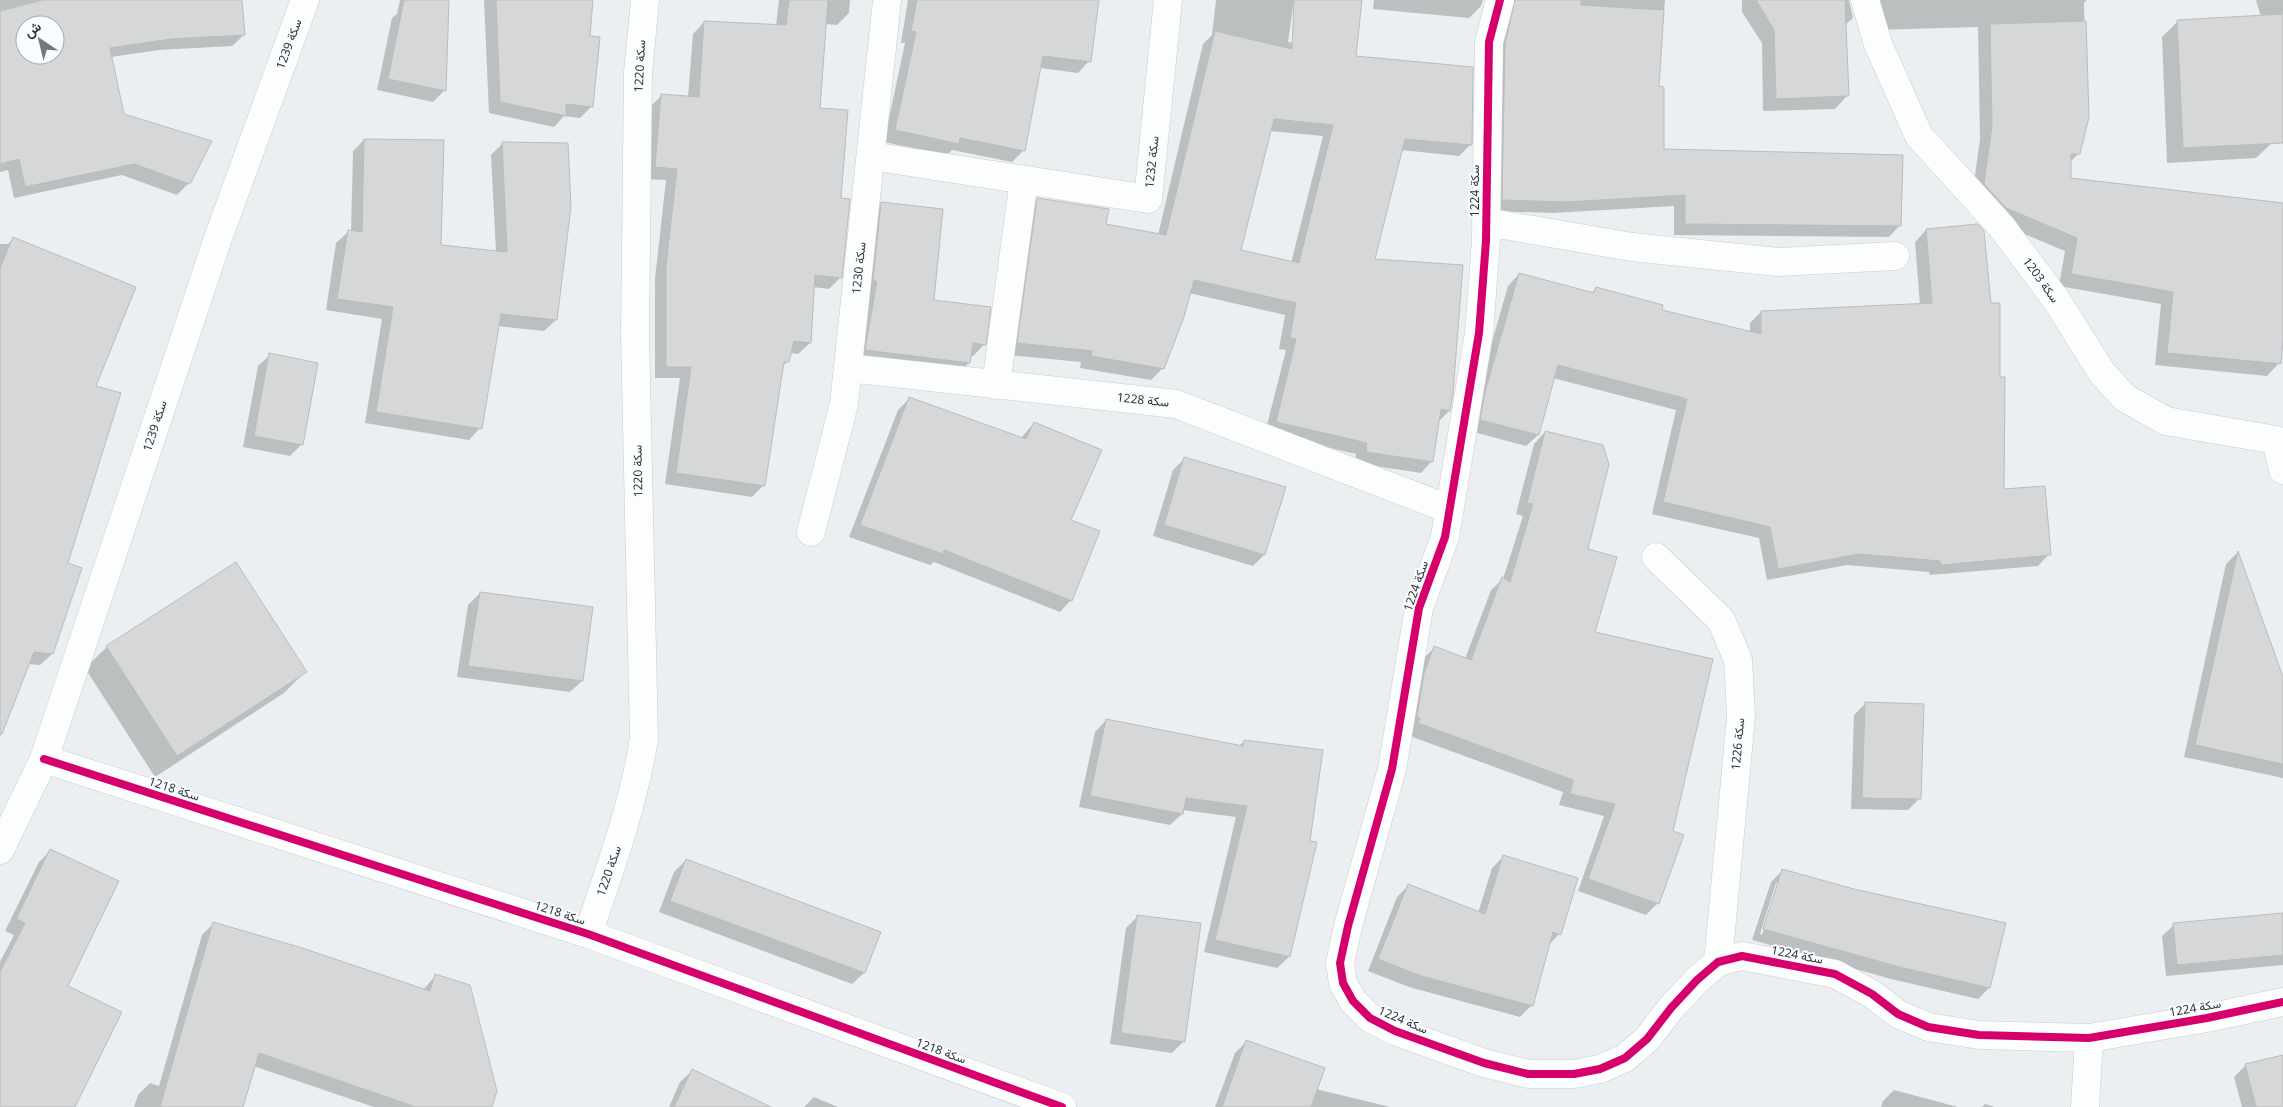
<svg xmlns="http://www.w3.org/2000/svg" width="2283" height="1107" viewBox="0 0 2283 1107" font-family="'Noto Sans',Vazirmatn,sans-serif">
	<rect width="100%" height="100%" fill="#eceff1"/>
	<path fill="#0003" fill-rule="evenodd" d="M 0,0 L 241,0 L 244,35 L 232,46 L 159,50 L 111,57 L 123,115 L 189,183 L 177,195 L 122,175 L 14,198 L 8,170 L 0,172 ZM 25,25 L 55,25 L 55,55 L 25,55 Z
		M 400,0 L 448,0 L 445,90 L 433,102 L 377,90 L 392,18 L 397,14 Z
		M 484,0 L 592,0 L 589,37 L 592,106 L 580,118 L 564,116 L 554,127 L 489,113 Z
		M 779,0 L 850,0 L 849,13 L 837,25 L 825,24 L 819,109 L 839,199 L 841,277 L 829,289 L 813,287 L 810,343 L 798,354 L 790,353 L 788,361 L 781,368 L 764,485 L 752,497 L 665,484 L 680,378 L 655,378 L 655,279 L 666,180 L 644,179 L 650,107 L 662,95 L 688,97 L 693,34 L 704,22 L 776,26 Z
		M 908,0 L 1098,0 L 1089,61 L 1078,73 L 1040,68 L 1024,150 L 1012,162 L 952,150 L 947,155 L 884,142 L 905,43 L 901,43 Z
		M 1216,0 L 1294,0 L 1288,42 L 1355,50 L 1355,57 L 1471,144 L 1459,156 L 1401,150 L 1373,260 L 1452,393 L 1449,411 L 1438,422 L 1432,461 L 1421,473 L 1355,463 L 1356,454 L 1265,433 L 1286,350 L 1279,349 L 1285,315 L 1189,293 L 1162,369 L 1151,380 L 1080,368 L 1081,362 L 1007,355 L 1026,211 L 1038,199 L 1105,225 L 1158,235 L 1203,44 L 1212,35 ZM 1270,131 L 1323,136 L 1291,263 L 1240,251 Z
		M 1374,0 L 1483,0 L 1481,6 L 1469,18 L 1373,9 Z
		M 1499,0 L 1665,0 L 1657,87 L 1663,150 L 1900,225 L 1889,237 L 1674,235 L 1674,206 L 1553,213 L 1491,211 Z
		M 1742,0 L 1849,0 L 1853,18 L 1844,26 L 1847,96 L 1835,109 L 1763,111 L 1762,43 L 1742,12 Z
		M 1861,0 L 2087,0 L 2084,3 L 2087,117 L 2079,153 L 2070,162 L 2069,180 L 2283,210 L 2283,327 L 2279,363 L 2267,376 L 2155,365 L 2161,304 L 2059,286 L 2065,251 L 1993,221 L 1972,197 L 1980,139 L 1978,27 L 1874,30 Z
		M 2256,0 L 2283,0 L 2283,113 L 2272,143 L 2256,158 L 2167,163 L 2162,37 L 2178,21 L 2261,17 Z
		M 364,140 L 439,246 L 496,252 L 491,155 L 503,143 L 556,320 L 544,331 L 497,326 L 480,428 L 469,440 L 365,423 L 382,319 L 326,310 L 336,243 L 348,232 L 351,232 L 353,151 Z
		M 882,204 L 932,301 L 984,345 L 973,356 L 970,356 L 969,363 L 957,374 L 855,361 L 870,215 Z
		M 1977,225 L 1999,379 L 2003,491 L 2049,554 L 2038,566 L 1930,575 L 1929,572 L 1847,565 L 1767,580 L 1759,538 L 1652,514 L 1676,410 L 1553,378 L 1538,435 L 1526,446 L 1470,431 L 1474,405 L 1508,286 L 1519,274 L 1591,294 L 1596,288 L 1660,311 L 1750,333 L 1750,323 L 1761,312 L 1920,305 L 1915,242 L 1926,230 Z
		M 13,239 L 95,386 L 52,654 L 40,665 L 28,664 L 0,737 L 0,244 L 8,244 Z
		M 270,355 L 302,444 L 290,456 L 243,447 L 258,366 Z
		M 910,398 L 1021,438 L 1034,423 L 1070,521 L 1071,600 L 1060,612 L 934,562 L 930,565 L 849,537 L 898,410 Z
		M 1545,432 L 1587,549 L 1593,633 L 1671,832 L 1658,903 L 1646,915 L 1578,891 L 1604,816 L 1559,805 L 1563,792 L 1407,735 L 1423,659 L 1434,648 L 1465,659 L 1491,590 L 1503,579 L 1523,516 L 1516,514 L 1534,444 Z
		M 1185,458 L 1264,555 L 1253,566 L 1153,536 L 1173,470 Z
		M 2237,553 L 2283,681 L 2283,778 L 2184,757 L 2226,564 Z
		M 480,593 L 582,681 L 570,692 L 457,677 L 468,605 Z
		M 107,647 L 306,671 L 284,693 L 155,777 L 85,668 Z
		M 1866,703 L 1920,798 L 1908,810 L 1851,809 L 1854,715 Z
		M 1106,720 L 1238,747 L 1244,741 L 1289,957 L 1277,968 L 1204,952 L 1236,817 L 1182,810 L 1182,814 L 1170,825 L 1079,807 L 1095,732 Z
		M 50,851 L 66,987 L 73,1107 L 0,1107 L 0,962 L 14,935 L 5,931 L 39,862 Z
		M 1504,856 L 1559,934 L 1549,945 L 1532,1005 L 1520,1017 L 1409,987 L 1368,971 L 1397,897 L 1408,886 L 1478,913 L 1492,868 Z
		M 686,860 L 864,973 L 852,984 L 659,912 L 674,872 Z
		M 1782,871 L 1854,891 L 2004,924 L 1989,988 L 1978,999 L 1891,979 L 1752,940 L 1771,882 ZM 1776,883 L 1779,883 L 1762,935 L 1760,934 Z
		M 2283,915 L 2283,965 L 2166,976 L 2162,936 L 2174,925 Z
		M 1138,916 L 1184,1041 L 1172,1053 L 1110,1044 L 1126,928 Z
		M 213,924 L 423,990 L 436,975 L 490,1107 L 374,1107 L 250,1065 L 236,1107 L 134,1107 L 138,1095 L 150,1083 L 159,1086 L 202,935 Z
		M 1247,1041 L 1316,1089 L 1390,1107 L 1215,1107 L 1235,1053 Z
		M 2283,1056 L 2283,1107 L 2242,1107 L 2234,1077 L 2246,1065 Z
		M 692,1071 L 768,1107 L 669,1107 L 680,1082 Z
		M 1894,1090 L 1958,1107 L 1881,1107 L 1883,1101 Z
		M 814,1097 L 838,1107 L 804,1107 Z
		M 1985,1104 L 1995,1107 L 1982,1107 Z"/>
	<path fill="#d5d7d8" stroke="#babcbe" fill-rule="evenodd" d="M 43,0 L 242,0 L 245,35 L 171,39 L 110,48 L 124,114 L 212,141 L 190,184 L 134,164 L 25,187 L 19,159 L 0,164 L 0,11 ZM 25,25 L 55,25 L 55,55 L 25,55 Z
		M 404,0 L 449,0 L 446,91 L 388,79 Z
		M 496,0 L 593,0 L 590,36 L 600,37 L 593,107 L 566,104 L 566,116 L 500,102 Z
		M 789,0 L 828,0 L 820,108 L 848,110 L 841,198 L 850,199 L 842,278 L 815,275 L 811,343 L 794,341 L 789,362 L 784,362 L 765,486 L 676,473 L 691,367 L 666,367 L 666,266 L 677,169 L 655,167 L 661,94 L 699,97 L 704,21 L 786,25 Z
		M 917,0 L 1099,0 L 1091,62 L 1043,56 L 1025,151 L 960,138 L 959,144 L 895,130 L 916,32 L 911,31 Z
		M 1294,0 L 1362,0 L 1356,56 L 1473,67 L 1472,145 L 1405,139 L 1375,259 L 1463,265 L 1453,393 L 1450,411 L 1441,409 L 1433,462 L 1366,452 L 1367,443 L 1276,422 L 1296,339 L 1290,338 L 1296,303 L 1194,280 L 1184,317 L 1164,369 L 1091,356 L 1092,351 L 1017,343 L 1037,198 L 1109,209 L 1106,224 L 1166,235 L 1215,31 L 1292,49 ZM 1274,119 L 1333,125 L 1299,263 L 1241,250 Z
		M 1515,0 L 1581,0 L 1581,5 L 1664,10 L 1659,86 L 1664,87 L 1664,149 L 1903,155 L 1901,226 L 1685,224 L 1685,195 L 1567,202 L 1502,200 L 1505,44 Z
		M 1756,0 L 1845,0 L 1849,96 L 1776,99 L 1774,30 Z
		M 2283,14 L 2283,143 L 2183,148 L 2177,20 Z
		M 2086,21 L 2089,117 L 2080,154 L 2071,154 L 2071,178 L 2283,203 L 2283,340 L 2281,364 L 2167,353 L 2173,292 L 2071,274 L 2077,238 L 2006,208 L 1984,184 L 1992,126 L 1990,24 Z
		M 364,139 L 444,140 L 441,245 L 507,252 L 502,142 L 568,143 L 571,207 L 557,320 L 501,314 L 482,429 L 376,412 L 393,307 L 337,299 L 348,230 L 362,232 Z
		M 881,202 L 943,209 L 934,300 L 991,307 L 986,345 L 973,343 L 970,363 L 865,350 L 877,281 L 873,281 Z
		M 1978,224 L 1984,231 L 1991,303 L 2000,303 L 2000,377 L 2005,377 L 2004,489 L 2045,486 L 2051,555 L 1941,565 L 1940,561 L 1859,554 L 1778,569 L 1770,527 L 1663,502 L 1687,399 L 1558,365 L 1539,435 L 1480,420 L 1485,392 L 1519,273 L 1594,293 L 1596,287 L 1663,305 L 1662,310 L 1761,334 L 1761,311 L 1932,303 L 1926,229 Z
		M 13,237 L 136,287 L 96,386 L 121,393 L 68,563 L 82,568 L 53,654 L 34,652 L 2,734 L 0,734 L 0,268 Z
		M 269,353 L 318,363 L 303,445 L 254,436 Z
		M 909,397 L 1026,439 L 1034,422 L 1102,450 L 1071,520 L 1100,531 L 1072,601 L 944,550 L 943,554 L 860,525 Z
		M 1545,431 L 1603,445 L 1609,464 L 1588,549 L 1617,557 L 1595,632 L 1713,659 L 1673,831 L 1684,835 L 1659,904 L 1588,879 L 1615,804 L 1570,794 L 1573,780 L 1418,723 L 1420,718 L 1417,717 L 1424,673 L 1434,646 L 1471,660 L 1502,577 L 1510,582 L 1533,504 L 1527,503 Z
		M 1184,457 L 1286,487 L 1265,555 L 1164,525 Z
		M 2238,551 L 2283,677 L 2283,764 L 2195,745 Z
		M 236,562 L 307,672 L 177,756 L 106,646 Z
		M 480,592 L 593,607 L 583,681 L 468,666 Z
		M 1865,702 L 1924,704 L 1921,799 L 1862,798 Z
		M 1106,719 L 1243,746 L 1244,740 L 1323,750 L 1310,841 L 1317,842 L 1290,957 L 1215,940 L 1247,806 L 1186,798 L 1183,814 L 1090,796 Z
		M 50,849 L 119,881 L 68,986 L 122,1012 L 75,1107 L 0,1107 L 0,972 L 25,923 L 16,919 Z
		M 1503,855 L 1578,878 L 1561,935 L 1553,932 L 1533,1006 L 1421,976 L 1378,959 L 1408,884 L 1485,914 Z
		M 686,859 L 881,932 L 865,973 L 670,901 Z
		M 1782,869 L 1854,889 L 2006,923 L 1990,988 L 1903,968 L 1763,929 Z
		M 2283,913 L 2283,955 L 2177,965 L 2173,923 Z
		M 1137,915 L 1201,923 L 1185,1042 L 1121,1033 Z
		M 213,922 L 299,947 L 430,991 L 435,974 L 470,985 L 497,1091 L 492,1107 L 416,1107 L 259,1053 L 243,1107 L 160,1107 Z
		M 1246,1040 L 1325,1068 L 1311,1107 L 1222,1107 Z
		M 2283,1055 L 2283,1107 L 2256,1107 L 2245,1064 Z
		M 692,1069 L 771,1107 L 674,1107 Z"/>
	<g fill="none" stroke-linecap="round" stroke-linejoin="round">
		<g stroke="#caccce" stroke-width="29">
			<path id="minor" d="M 1500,0 L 1489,42 L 1486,241 L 1479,333 L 1445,537 L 1419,608 L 1392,769 L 1348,926 L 1340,963 L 1343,983 L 1353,1001 L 1370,1018 L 1395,1031 L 1484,1063 L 1528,1074 L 1574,1074 L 1600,1069 L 1625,1058 L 1647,1039 L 1671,1008 L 1697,980 L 1718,962 L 1742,956 L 1835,974 L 1872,994 L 1898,1014 L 1928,1027 L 1979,1035 L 2089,1038 L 2207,1018 L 2283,1002
				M 1865,0 L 1878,44 L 1919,136 L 2001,226 L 2057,301 L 2102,373 L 2125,398 L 2166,421 L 2276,440 L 2283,470
				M 871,156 L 1148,199 L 1168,0
				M 1486,222 L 1632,247 L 1778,262 L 1895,256
				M 848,368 L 1176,404 L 1449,509
				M 996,385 L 1024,180
				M 811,532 L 844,404 L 887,0
				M 1656,557 L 1721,620 L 1738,660 L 1741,717 L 1718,962
				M 44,759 L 588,934 L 1062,1107
				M 0,850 L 44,759 L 217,241 L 305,0
				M 588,934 C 610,869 633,806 644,739 L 635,335 L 638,73 L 645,0
				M 2085,1107 L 2089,1038"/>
		</g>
		<use href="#minor" stroke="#fcfdfd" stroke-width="28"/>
		<g stroke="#f9fcff" stroke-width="11">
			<path id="cycleway" d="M 1500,0 L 1489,42 L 1486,241 L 1479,333 L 1445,537 L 1419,608 L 1392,769 L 1348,926 L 1340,963 L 1343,983 L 1353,1001 L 1370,1018 L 1395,1031 L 1484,1063 L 1528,1074 L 1574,1074 L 1600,1069 L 1625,1058 L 1647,1039 L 1671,1008 L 1697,980 L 1718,962 L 1742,956 L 1835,974 L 1872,994 L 1898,1014 L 1928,1027 L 1979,1035 L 2089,1038 L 2207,1018 L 2283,1002
				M 44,759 L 588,934 L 1062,1107"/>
		</g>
		<use href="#cycleway" stroke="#d6006c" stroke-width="8"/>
	</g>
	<g text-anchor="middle" stroke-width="4" stroke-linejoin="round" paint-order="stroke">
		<g font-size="12" fill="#323436" stroke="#f9fcff">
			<text transform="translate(289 44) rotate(-70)" y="4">سكة 1239</text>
			<text transform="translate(640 66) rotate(-87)" y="4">سكة 1220</text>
			<text transform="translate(1152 162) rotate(-84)" y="4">سكة 1232</text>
			<text transform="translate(1475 191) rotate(-90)" y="4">سكة 1224</text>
			<text transform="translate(859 268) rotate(-84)" y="4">سكة 1230</text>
			<text transform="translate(2041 280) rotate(54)" y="4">سكة 1203</text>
			<text transform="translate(1143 400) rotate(6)" y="4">سكة 1228</text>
			<text transform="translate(155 426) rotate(-72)" y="4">سكة 1239</text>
			<text transform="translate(638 471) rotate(-91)" y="4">سكة 1220</text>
			<text transform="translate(1416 586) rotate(-71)" y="4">سكة 1224</text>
			<text transform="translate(1738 744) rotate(-85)" y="4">سكة 1226</text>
			<text transform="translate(174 789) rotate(18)" y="4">سكة 1218</text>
			<text transform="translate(609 871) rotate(-71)" y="4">سكة 1220</text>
			<text transform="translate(560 913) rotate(18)" y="4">سكة 1218</text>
			<text transform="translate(1797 955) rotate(11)" y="4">سكة 1224</text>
			<text transform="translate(2195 1008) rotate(-10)" y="4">سكة 1224</text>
			<text transform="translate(1403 1020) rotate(23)" y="4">سكة 1224</text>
			<text transform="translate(941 1051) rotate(20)" y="4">سكة 1218</text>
		</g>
	</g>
	<g transform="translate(40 40) rotate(325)"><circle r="24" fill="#f9fcff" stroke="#a9acaf"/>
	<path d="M0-4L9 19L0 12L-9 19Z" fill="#737577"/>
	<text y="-8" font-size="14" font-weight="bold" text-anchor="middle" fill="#323436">ش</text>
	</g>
</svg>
